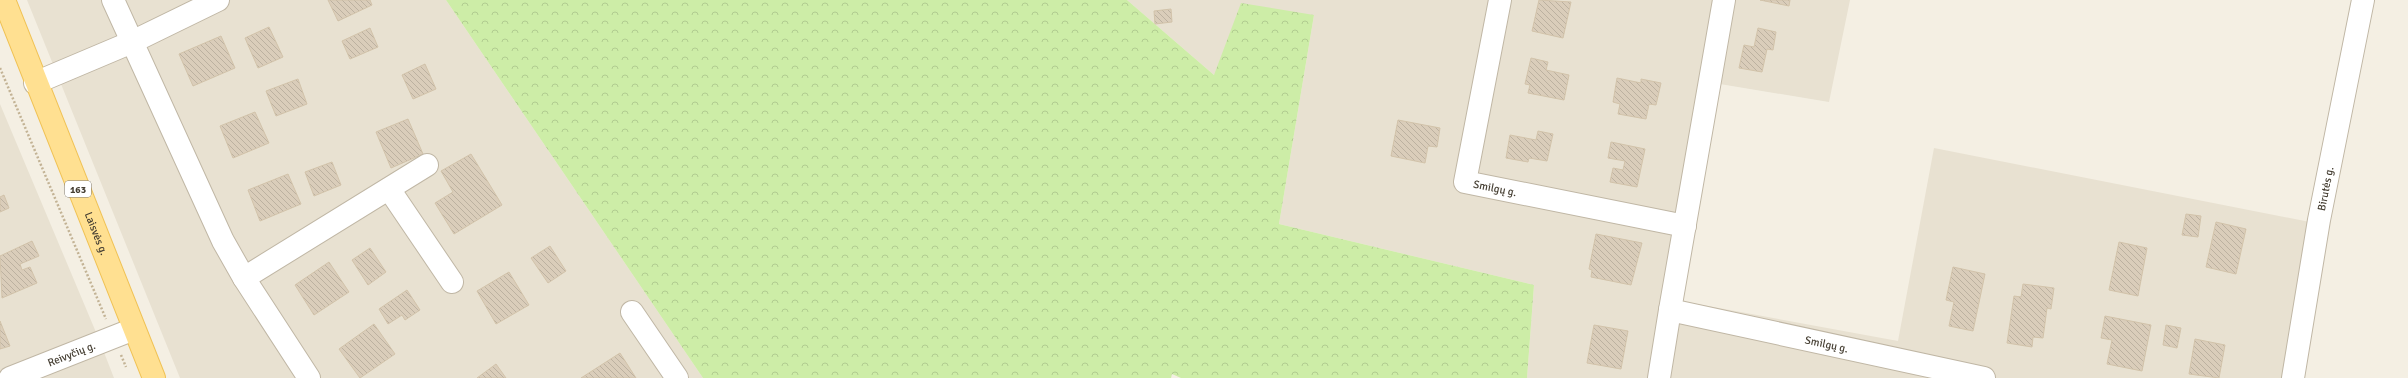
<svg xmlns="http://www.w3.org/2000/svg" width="2408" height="378" viewBox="0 0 2408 378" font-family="Signika,sans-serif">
	<defs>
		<pattern id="forest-crowns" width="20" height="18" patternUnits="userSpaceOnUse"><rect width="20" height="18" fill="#cdeda7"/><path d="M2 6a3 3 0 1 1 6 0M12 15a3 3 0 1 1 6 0" fill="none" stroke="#b1cc90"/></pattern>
		<pattern id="building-back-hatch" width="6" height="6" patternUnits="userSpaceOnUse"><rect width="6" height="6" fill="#dacdba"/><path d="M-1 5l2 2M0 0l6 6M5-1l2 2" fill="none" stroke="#bcb1a0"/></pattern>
	</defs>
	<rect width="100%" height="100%" fill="#f4efe3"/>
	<path fill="#e8e1d1" d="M 27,0 L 446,0 L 703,378 L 180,378 Z
		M 1127,0 L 1850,0 L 1829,102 L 1720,84 L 1681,301 L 1898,341 L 1934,148 L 2310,222 L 2284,378 L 1527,378 L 1534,285 L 1279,224 L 1314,15 L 1214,75 Z
		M 0,104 L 98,337 L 114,378 L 0,378 Z"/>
	<path fill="url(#forest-crowns)" d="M 446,0 L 1127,0 L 1214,75 L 1241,3 L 1314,15 L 1279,224 L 1534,285 L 1527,378 L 1181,378 L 1172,374 L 1171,378 L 703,378 Z"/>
	<path fill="url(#building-back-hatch)" stroke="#d2c3aa" d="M 328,0 L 370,0 L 372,5 L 338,21 Z
		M 1539,0 L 1571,2 L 1563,38 L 1532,31 Z
		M 1760,0 L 1790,0 L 1789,6 Z
		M 1171,9 L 1172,22 L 1155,24 L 1154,11 Z
		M 269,27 L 283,57 L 258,68 L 245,38 Z
		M 370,28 L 378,47 L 350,59 L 342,41 Z
		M 1758,28 L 1776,32 L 1773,50 L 1767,49 L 1762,72 L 1739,68 L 1744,45 L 1754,47 Z
		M 221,36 L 235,68 L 193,86 L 179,54 Z
		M 1531,58 L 1548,62 L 1546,70 L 1569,75 L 1564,100 L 1528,93 L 1530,85 L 1525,84 Z
		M 425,64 L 436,89 L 413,99 L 402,75 Z
		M 1617,78 L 1641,83 L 1641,79 L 1661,83 L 1656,105 L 1649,104 L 1646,119 L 1618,114 L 1620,104 L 1613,102 Z
		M 298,79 L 307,104 L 276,116 L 266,91 Z
		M 255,112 L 269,143 L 233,158 L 220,126 Z
		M 408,119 L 423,154 L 391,168 L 376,132 Z
		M 1398,120 L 1440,128 L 1437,147 L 1428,146 L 1425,163 L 1391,156 Z
		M 1538,131 L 1553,134 L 1547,161 L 1529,158 L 1528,162 L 1506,158 L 1510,135 L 1536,140 Z
		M 1611,142 L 1645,149 L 1637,187 L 1610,182 L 1613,168 L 1623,170 L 1625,161 L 1608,158 Z
		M 471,154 L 502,205 L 454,234 L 435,203 L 453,192 L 441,171 Z
		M 332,162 L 341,185 L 314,196 L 305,172 Z
		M 288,174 L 301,204 L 260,221 L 248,190 Z
		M 4,195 L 9,208 L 0,212 L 0,197 Z
		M 2186,214 L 2201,216 L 2198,237 L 2182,235 Z
		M 2216,222 L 2246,229 L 2236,274 L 2206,267 Z
		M 1596,234 L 1642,243 L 1631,285 L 1591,277 L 1592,270 L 1589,269 Z
		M 32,241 L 39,256 L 20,264 L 22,270 L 30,267 L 37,283 L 2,298 L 0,256 Z
		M 2119,242 L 2147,248 L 2138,296 L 2109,290 Z
		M 550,246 L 566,271 L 548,283 L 531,258 Z
		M 370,248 L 386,272 L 368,285 L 352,260 Z
		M 329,262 L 349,292 L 314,315 L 295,285 Z
		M 1953,267 L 1985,274 L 1973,331 L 1949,326 L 1954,302 L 1946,300 Z
		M 509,272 L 529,305 L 496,324 L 477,291 Z
		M 2023,284 L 2054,288 L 2051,309 L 2047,308 L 2043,338 L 2033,337 L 2032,347 L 2007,343 L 2014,296 L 2021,297 Z
		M 407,290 L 420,310 L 405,320 L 402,315 L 388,324 L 379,309 Z
		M 2105,316 L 2151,325 L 2142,371 L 2107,364 L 2112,340 L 2101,338 Z
		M 0,321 L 10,346 L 0,349 Z
		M 374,324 L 395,354 L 360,378 L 339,349 Z
		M 1594,325 L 1628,331 L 1621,369 L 1587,363 Z
		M 2166,325 L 2181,328 L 2177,348 L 2163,345 Z
		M 2195,339 L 2225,345 L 2219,378 L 2189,374 Z
		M 620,353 L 636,378 L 581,378 Z
		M 496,364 L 506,378 L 477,378 Z"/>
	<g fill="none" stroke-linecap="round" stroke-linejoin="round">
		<g stroke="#c0b7a5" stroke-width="24">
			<g id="minor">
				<path d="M 113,0 L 223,241 L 244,278 L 309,378"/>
				<path id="s1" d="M 1500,0 L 1465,182 L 1685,226"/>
				<path id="s2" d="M 1724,0 L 1670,310 L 1984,378"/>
				<path d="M 35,83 L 132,42 L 218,0"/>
				<path d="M 389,189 L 452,282"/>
				<path d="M 244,278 L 427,165"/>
				<path d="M 632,312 L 677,378"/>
				<path id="s3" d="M 10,378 L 134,329"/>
				<path d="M 1659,378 L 1670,310"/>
				<path id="s4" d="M 2293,378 L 2319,220 L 2363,0"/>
			</g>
		</g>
		<g stroke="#f0c255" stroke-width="24">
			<g id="major">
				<path id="s5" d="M 4,0 L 154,378"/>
			</g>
		</g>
		<path stroke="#c3b395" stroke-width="2.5" stroke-dasharray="2 2" stroke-linecap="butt" d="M 0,68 L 106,319
			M 121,355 L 126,367"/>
		<use href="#minor" stroke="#fff" stroke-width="22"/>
		<use href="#major" stroke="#ffe091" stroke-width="22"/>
	</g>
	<g text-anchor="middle" stroke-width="4" stroke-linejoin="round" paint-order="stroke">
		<rect fill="#fff" stroke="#7e7970" stroke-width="1" x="65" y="181" width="26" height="16" rx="3"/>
		<g font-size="10" font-weight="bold" fill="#463f33">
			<text x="78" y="193">163</text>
		</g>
		<g font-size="11" fill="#463f33" stroke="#fff">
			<text dy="4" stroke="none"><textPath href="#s1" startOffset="216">Smilgų g.</textPath></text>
			<text dy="4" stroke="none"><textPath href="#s4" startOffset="192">Birutės g.</textPath></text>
			<text dy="4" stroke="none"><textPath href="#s5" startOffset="251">Laisvės g.</textPath></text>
			<text dy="4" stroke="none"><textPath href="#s2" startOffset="475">Smilgų g.</textPath></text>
			<text dy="4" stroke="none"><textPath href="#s3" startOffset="66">Reivyčių g.</textPath></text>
		</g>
	</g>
</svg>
